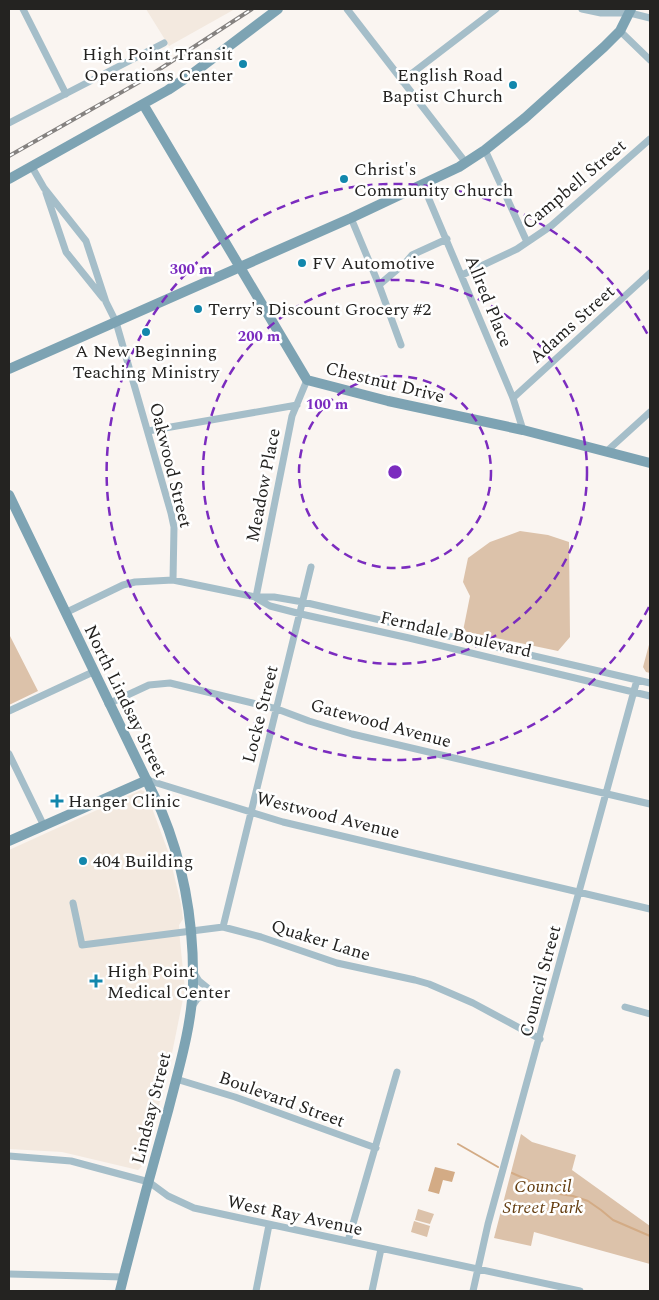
<svg xmlns="http://www.w3.org/2000/svg" width="659" height="1300" viewBox="0 0 659 1300" font-family="Spectral,serif">
	<rect width="100%" height="100%" fill="#faf5f1"/>
	<path fill="#f3e9df" d="M 146,9 L 235,9 L 169,46 Z
		M 141,790 L 144,791 L 152,808 L 169,854 L 181,904 L 183,919 L 179,925 L 180,941 L 185,989 L 169,1068 L 143,1165 L 138,1170 L 62,1152 L 9,1149 L 9,850 Z"/>
	<path fill="#dcc2aa" d="M 520,531 L 548,535 L 569,542 L 570,637 L 558,651 L 463,631 L 470,596 L 463,582 L 468,558 L 490,542 Z
		M 9,634 L 38,691 L 9,705 Z
		M 650,641 L 650,673 L 646,672 L 643,667 Z
		M 521,1134 L 532,1142 L 576,1155 L 572,1170 L 650,1226 L 650,1264 L 534,1232 L 531,1246 L 494,1238 Z
		M 418,1209 L 434,1214 L 430,1224 L 415,1220 Z
		M 414,1221 L 430,1226 L 427,1237 L 411,1232 Z"/>
	<path fill="#d3ab85" d="M 435,1167 L 455,1172 L 452,1182 L 443,1180 L 439,1194 L 428,1191 Z"/>
	<g fill="none" stroke-linecap="round" stroke-linejoin="round">
		<path stroke="#d3ab85" stroke-width="2" d="M 458,1144 L 498,1167
			M 512,1173 L 559,1194 L 573,1196 L 588,1201 L 601,1210 L 613,1220 L 650,1236"/>
		<path stroke="#a5bec9" stroke-width="7" d="M 23,9 L 66,94
			M 347,9 L 466,163
			M 582,9 L 601,13 L 630,13 L 650,18
			M 620,31 L 650,60
			M 402,81 L 496,9
			M 9,123 L 164,43
			M 485,150 L 527,242
			M 32,167 L 44,188 L 86,241 L 106,302 L 116,322 L 171,513 L 174,527 L 173,580
			M 423,185 L 513,398 L 523,430
			M 46,193 L 66,252 L 103,298
			M 351,218 L 379,285 L 401,345
			M 462,275 L 517,249 L 551,226 L 650,139
			M 379,285 L 406,262 L 412,255 L 447,239
			M 513,398 L 650,273
			M 148,431 L 297,405
			M 607,451 L 650,412
			M 256,597 L 292,416 L 307,380
			M 256,598 L 270,606 L 301,614 L 409,638 L 650,696
			M 65,613 L 123,585 L 135,582 L 173,580 L 256,597 L 274,597 L 303,602 L 650,683
			M 108,704 L 149,685 L 170,683 L 277,709 L 309,721 L 352,734 L 650,804
			M 9,711 L 93,672
			M 9,754 L 44,826
			M 147,780 L 283,822 L 650,909
			M 73,903 L 82,945 L 223,927 L 261,937 L 337,963 L 415,980 L 429,984 L 473,1003 L 540,1039
			M 223,927 L 311,567
			M 193,1005 L 197,999 L 210,990 L 199,981 L 194,973
			M 625,1007 L 650,1014
			M 176,1079 L 235,1097 L 376,1148
			M 9,1156 L 71,1161 L 149,1182 L 168,1196 L 194,1208 L 580,1291
			M 348,1241 L 397,1072
			M 9,1274 L 124,1277
			M 256,1291 L 269,1225
			M 372,1291 L 381,1249
			M 473,1291 L 488,1224 L 637,680"/>
		<path stroke="#7da3b3" stroke-width="10" d="M 143,104 L 307,380 L 388,401 L 523,430 L 650,463
			M 9,179 L 168,90 L 192,74 L 278,9
			M 9,369 L 351,218 L 459,167 L 485,150 L 525,118 L 604,47 L 620,31 L 631,9
			M 9,495 L 161,810 C 184,865 194,925 193,984 C 192,1026 178,1071 168,1111 C 151,1171 135,1231 120,1291
			M 9,841 L 147,780"/>
		<g stroke="#858280" stroke-width="4">
			<path id="rail" d="M 9,156 L 143,80 L 252,9"/>
		</g>
		<use href="#rail" stroke="#fff" stroke-width="2" stroke-dasharray="5.5" stroke-linecap="butt"/>
	</g>
	<g fill="none" stroke="#7b2cbf" stroke-width="2.5" stroke-dasharray="9 6">
		<circle cx="395" cy="472" r="96"/>
		<circle cx="395" cy="472" r="192"/>
		<path d="M649 607A288 288 0 1 1 649 337"/>
	</g>
	<g fill="#1287ac" stroke="#fff" stroke-width="2">
		<circle cx="243" cy="64" r="5"/>
		<circle cx="513" cy="85" r="5"/>
		<circle cx="344" cy="179" r="5"/>
		<circle cx="302" cy="263" r="5"/>
		<circle cx="198" cy="309" r="5"/>
		<circle cx="146" cy="332" r="5"/>
		<path d="M54.5 793.5h5v5h5v5h-5v5h-5v-5h-5v-5h5z"/>
		<circle cx="83" cy="861" r="5"/>
		<path d="M93.5 973.5h5v5h5v5h-5v5h-5v-5h-5v-5h5z"/>
	</g>
	<g text-anchor="middle" stroke-width="5" stroke-linejoin="round" paint-order="stroke">
		<g font-size="18" fill="#242321" stroke="#fff" text-anchor="start">
			<text x="233" y="60" text-anchor="end">High Point Transit<tspan x="233" dy="21">Operations Center</tspan></text>
			<text x="503" y="81" text-anchor="end">English Road<tspan x="503" dy="21">Baptist Church</tspan></text>
			<text x="354" y="175">Christ's<tspan x="354" dy="21">Community Church</tspan></text>
			<text x="312" y="269">FV Automotive</text>
			<text x="208" y="315">Terry's Discount Grocery #2</text>
			<text x="146" y="357" text-anchor="middle">A New Beginning<tspan x="146" dy="21">Teaching Ministry</tspan></text>
			<text x="68" y="807">Hanger Clinic</text>
			<text x="93" y="867">404 Building</text>
			<text x="107" y="977">High Point<tspan x="107" dy="21">Medical Center</tspan></text>
		</g>
		<g font-size="18" fill="#242321" stroke="#fff">
			<text transform="translate(574 184) rotate(-40)" y="6">Campbell Street</text>
			<text transform="translate(489 301) rotate(68)" y="6">Allred Place</text>
			<text transform="translate(572 324) rotate(-42)" y="6">Adams Street</text>
			<text transform="translate(385 382) rotate(14)" y="6">Chestnut Drive</text>
			<text transform="translate(171 465) rotate(76)" y="6">Oakwood Street</text>
			<text transform="translate(263 485) rotate(-79)" y="6">Meadow Place</text>
			<text transform="translate(456 634) rotate(13)" y="6">Ferndale Boulevard</text>
			<text transform="translate(126 701) rotate(64)" y="6">North Lindsay Street</text>
			<text transform="translate(260 714) rotate(-76)" y="6">Locke Street</text>
			<text transform="translate(381 723) rotate(15)" y="6">Gatewood Avenue</text>
			<text transform="translate(328 815) rotate(14)" y="6">Westwood Avenue</text>
			<text transform="translate(321 940) rotate(17)" y="6">Quaker Lane</text>
			<text transform="translate(540 981) rotate(-75)" y="6">Council Street</text>
			<text transform="translate(282 1099) rotate(20)" y="6">Boulevard Street</text>
			<text transform="translate(151 1108) rotate(-76)" y="6">Lindsay Street</text>
			<text transform="translate(295 1215) rotate(12)" y="6">West Ray Avenue</text>
		</g>
		<g font-size="18" font-style="italic" fill="#643d10" stroke="#fff">
			<text x="543" y="1192">Council<tspan x="543" dy="21">Street Park</tspan></text>
		</g>
	</g>
	<circle cx="395" cy="472" r="8" fill="#7b2cbf" stroke="#fff" stroke-width="2.5"/>
	<g font-size="15" text-anchor="middle" font-weight="bold" fill="#7b2cbf" stroke="#fff" stroke-width="5" stroke-linejoin="round" paint-order="stroke">
		<text x="191" y="274">300 m</text>
		<text x="259" y="341">200 m</text>
		<text x="327" y="409">100 m</text>
	</g>
	<rect width="659" height="1300" fill="none" stroke="#242321" stroke-width="20"/>
</svg>
